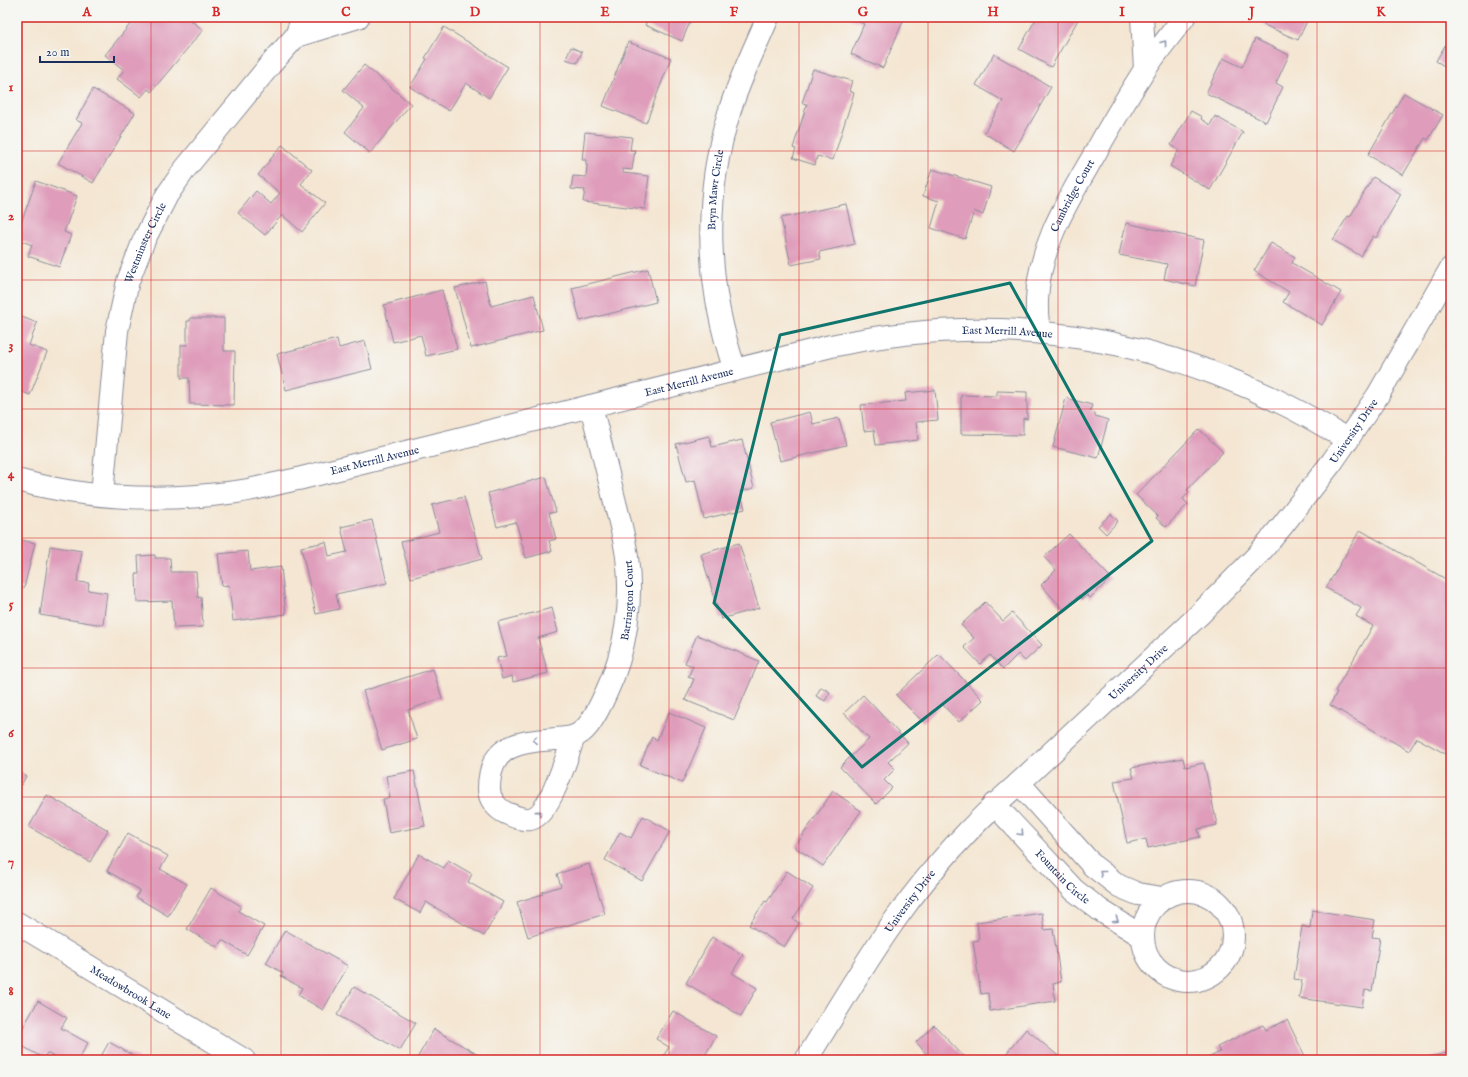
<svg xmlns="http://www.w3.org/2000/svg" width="1468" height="1077" viewBox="0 0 1468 1077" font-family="'IM FELL English',serif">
	<rect width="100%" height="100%" fill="#f6f6f2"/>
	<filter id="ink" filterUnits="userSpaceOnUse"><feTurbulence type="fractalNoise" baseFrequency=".025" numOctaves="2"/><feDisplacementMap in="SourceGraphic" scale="8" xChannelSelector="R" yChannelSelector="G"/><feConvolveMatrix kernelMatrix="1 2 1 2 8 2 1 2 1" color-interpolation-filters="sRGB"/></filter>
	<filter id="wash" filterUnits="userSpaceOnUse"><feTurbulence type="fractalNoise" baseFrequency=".012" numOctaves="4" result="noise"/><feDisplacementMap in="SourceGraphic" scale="16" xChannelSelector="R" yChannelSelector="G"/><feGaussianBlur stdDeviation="0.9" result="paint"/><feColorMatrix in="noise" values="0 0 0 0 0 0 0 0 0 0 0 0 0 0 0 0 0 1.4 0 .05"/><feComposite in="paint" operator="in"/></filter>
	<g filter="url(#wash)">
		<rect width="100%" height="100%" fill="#f4e6d2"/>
		<g id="blocks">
			<path fill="#df9dbb" d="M 136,17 L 187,17 L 203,30 L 151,92 L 148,89 L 141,97 L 117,79 L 124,70 L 105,55 Z
				M 649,17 L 692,17 L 682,41 L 645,25 Z
				M 847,17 L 900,17 L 904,19 L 883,68 L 851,54 L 864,24 Z
				M 1037,17 L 1079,18 L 1051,67 L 1019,49 Z
				M 1267,17 L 1309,17 L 1298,40 L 1264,25 Z
				M 444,27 L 508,67 L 489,98 L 466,83 L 449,111 L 410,87 L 427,59 L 425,58 Z
				M 1451,35 L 1451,70 L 1436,61 Z
				M 1255,39 L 1289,55 L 1276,83 L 1283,87 L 1266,122 L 1206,93 L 1223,58 L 1242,67 Z
				M 628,42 L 671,58 L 646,123 L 603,106 Z
				M 571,47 L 582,52 L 577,63 L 566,59 Z
				M 994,54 L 1051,87 L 1014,151 L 984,133 L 1003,101 L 976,85 Z
				M 364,65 L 411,104 L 370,153 L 345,132 L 364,108 L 343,90 Z
				M 813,69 L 852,81 L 849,91 L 854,93 L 833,160 L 817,156 L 815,165 L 793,158 L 796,149 L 793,148 L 807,104 L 802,103 Z
				M 93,89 L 135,113 L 93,183 L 58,163 L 82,123 L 76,120 Z
				M 1404,93 L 1443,115 L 1428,140 L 1425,138 L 1403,175 L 1368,155 Z
				M 1191,111 L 1202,117 L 1201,119 L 1210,125 L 1215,116 L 1243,132 L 1210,190 L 1170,166 L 1179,150 L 1171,145 Z
				M 585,132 L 632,137 L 630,150 L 635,150 L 632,170 L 623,169 L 623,173 L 649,176 L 645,209 L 583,202 L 585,190 L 571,189 L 573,176 L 586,177 L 587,165 L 586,165 L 586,160 L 582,160 Z
				M 282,145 L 312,170 L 301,184 L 325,203 L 302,232 L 282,215 L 265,235 L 238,213 L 256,191 L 271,204 L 280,193 L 258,175 Z
				M 932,169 L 991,187 L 983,215 L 974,211 L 965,239 L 931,228 L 939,201 L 923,196 Z
				M 1373,177 L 1401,194 L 1376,238 L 1373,236 L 1361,256 L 1333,240 L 1348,216 L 1350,217 Z
				M 36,181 L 77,196 L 64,232 L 71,235 L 59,267 L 28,256 L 32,245 L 17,239 L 17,234 Z
				M 846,204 L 855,244 L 819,252 L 821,259 L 791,265 L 781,218 Z
				M 1126,223 L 1204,240 L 1195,286 L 1164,279 L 1167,264 L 1119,255 Z
				M 1271,243 L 1295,257 L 1292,263 L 1341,292 L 1322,325 L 1283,302 L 1289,292 L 1254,271 Z
				M 648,269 L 656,302 L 580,321 L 572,288 Z
				M 485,281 L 491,306 L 534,295 L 543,330 L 471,348 L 455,288 Z
				M 442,290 L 457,349 L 426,356 L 421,335 L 393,342 L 384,305 Z
				M 17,315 L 37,323 L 29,345 L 47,352 L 30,395 L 17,390 Z
				M 190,318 L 224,318 L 224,351 L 235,351 L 234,405 L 190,404 L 189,378 L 181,378 L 181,345 L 187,345 L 187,321 L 190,321 Z
				M 337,339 L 339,348 L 365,341 L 372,369 L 286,390 L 277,354 Z
				M 935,390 L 938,420 L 916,422 L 918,440 L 876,445 L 874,430 L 864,431 L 861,405 L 906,401 L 905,393 Z
				M 997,391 L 1027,392 L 1027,419 L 1023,418 L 1023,435 L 961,434 L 961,395 L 997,396 Z
				M 1066,398 L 1092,405 L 1090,411 L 1095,413 L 1095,416 L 1108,420 L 1098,458 L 1053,447 Z
				M 810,412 L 813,424 L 839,418 L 846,445 L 780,461 L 770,422 Z
				M 1199,429 L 1223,452 L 1187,490 L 1189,492 L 1183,499 L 1188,504 L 1166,527 L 1156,518 L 1158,516 L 1136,495 Z
				M 709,436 L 712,447 L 742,440 L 754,488 L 740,492 L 745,509 L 704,519 L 695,480 L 686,482 L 676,444 Z
				M 546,477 L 556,512 L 549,513 L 556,539 L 549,541 L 552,551 L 526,558 L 516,522 L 497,527 L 488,493 Z
				M 464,497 L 482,559 L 411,578 L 401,542 L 439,532 L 432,505 Z
				M 1111,514 L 1118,521 L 1106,534 L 1098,526 Z
				M 372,520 L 387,583 L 336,594 L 339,609 L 316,614 L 301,547 L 326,542 L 329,556 L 347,552 L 341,527 Z
				M 1360,530 L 1451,582 L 1451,757 L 1417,738 L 1409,751 L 1330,705 L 1337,692 L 1335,691 L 1373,626 L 1356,616 L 1361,608 L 1326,588 Z
				M 1069,534 L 1111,578 L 1090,598 L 1087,595 L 1082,599 L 1079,595 L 1064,610 L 1041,585 L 1056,570 L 1044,557 Z
				M 17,539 L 35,543 L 24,588 L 17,586 Z
				M 739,543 L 759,608 L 721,619 L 701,554 Z
				M 50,546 L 82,551 L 77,582 L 89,583 L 88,590 L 107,593 L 103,625 L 40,615 Z
				M 248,551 L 250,571 L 281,567 L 286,614 L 233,621 L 229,585 L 222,586 L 218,554 Z
				M 155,555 L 155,558 L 170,558 L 171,572 L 196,572 L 198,598 L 201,597 L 203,627 L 174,628 L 172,601 L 137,602 L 136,574 L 139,574 L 138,556 Z
				M 985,602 L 1003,621 L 1012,613 L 1042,645 L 1025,661 L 1018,654 L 1003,669 L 990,655 L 980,664 L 964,647 L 974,638 L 961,625 Z
				M 552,608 L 558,632 L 538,638 L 548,673 L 513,682 L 512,676 L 502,679 L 497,658 L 507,656 L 498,622 Z
				M 697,635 L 759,661 L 734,720 L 685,700 L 694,679 L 688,677 L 693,666 L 685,663 Z
				M 939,654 L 983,700 L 959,722 L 942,704 L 923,722 L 896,695 Z
				M 433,669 L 442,698 L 408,710 L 417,739 L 382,750 L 363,691 Z
				M 821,687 L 830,692 L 825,701 L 816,696 Z
				M 863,695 L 908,743 L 888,762 L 895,769 L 884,780 L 892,788 L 876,804 L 840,767 L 869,739 L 844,713 Z
				M 669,712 L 706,728 L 682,783 L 640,765 L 652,737 L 657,740 Z
				M 1183,758 L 1185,767 L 1204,763 L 1217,825 L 1198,829 L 1200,837 L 1148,848 L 1146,839 L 1127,843 L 1114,781 L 1134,778 L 1131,768 Z
				M 17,771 L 26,776 L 17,793 Z
				M 414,771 L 425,826 L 389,833 L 383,799 L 390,798 L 386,776 Z
				M 833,791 L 861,811 L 823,866 L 795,847 Z
				M 47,795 L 108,830 L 90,862 L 29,827 Z
				M 643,816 L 670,831 L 642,881 L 605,860 L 620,832 L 631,838 Z
				M 128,833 L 168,856 L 160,869 L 187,884 L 168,916 L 136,897 L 140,890 L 107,871 Z
				M 419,854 L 444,868 L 448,860 L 472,874 L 468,882 L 503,902 L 484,936 L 426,902 L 420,913 L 394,899 Z
				M 589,864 L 605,914 L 528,937 L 517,902 L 543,894 L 542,892 L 561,886 L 557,874 Z
				M 787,871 L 813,888 L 793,919 L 799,923 L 784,947 L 749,925 L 765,901 L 767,902 Z
				M 211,888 L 241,906 L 238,911 L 264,926 L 247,955 L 222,940 L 217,947 L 187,929 Z
				M 1312,910 L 1375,920 L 1372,937 L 1380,938 L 1372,991 L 1365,990 L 1362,1007 L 1299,998 L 1302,980 L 1294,979 L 1302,926 L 1310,928 Z
				M 1042,913 L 1044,930 L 1053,929 L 1061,982 L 1053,984 L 1055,1001 L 990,1011 L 988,993 L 981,994 L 973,941 L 979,940 L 977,922 Z
				M 285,930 L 348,966 L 323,1010 L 298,995 L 302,988 L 281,976 L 283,973 L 266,963 Z
				M 712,937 L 743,955 L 732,973 L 757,988 L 741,1016 L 686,983 Z
				M 354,987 L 416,1023 L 400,1050 L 337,1015 Z
				M 38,1001 L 67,1018 L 61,1028 L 88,1043 L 78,1060 L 59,1060 L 47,1053 L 43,1058 L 17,1043 L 17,1038 Z
				M 673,1011 L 716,1036 L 702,1060 L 661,1060 L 669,1047 L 656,1039 Z
				M 1287,1020 L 1307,1060 L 1204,1060 L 1220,1052 L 1217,1047 L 1263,1025 L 1266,1030 Z
				M 934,1025 L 967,1060 L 921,1060 L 927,1055 L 916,1042 Z
				M 434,1029 L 480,1056 L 478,1060 L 416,1060 Z
				M 1026,1029 L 1063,1060 L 1014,1060 L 1006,1054 Z
				M 109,1042 L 132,1055 L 140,1060 L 99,1060 Z
				M 1451,1052 L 1451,1060 L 1429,1060 L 1430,1057 Z"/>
		</g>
	</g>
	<g filter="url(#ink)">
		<use href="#blocks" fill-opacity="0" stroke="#888a98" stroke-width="1"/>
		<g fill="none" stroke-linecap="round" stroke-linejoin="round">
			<g stroke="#888a98" stroke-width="24">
				<g id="minor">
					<path d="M 1142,17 L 1145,69"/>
					<path d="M 296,36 L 358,17"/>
					<path id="s1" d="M 1041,333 C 1036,322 1037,311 1037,300 C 1039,246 1067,202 1093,157 C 1109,128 1126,99 1144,71 C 1156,52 1171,35 1184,17"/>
					<path id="s2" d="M 735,370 C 706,286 703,198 729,113 C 739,80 755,48 768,17"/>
					<path id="s3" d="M 17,480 C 87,499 163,502 236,492 C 257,489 278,483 298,479 L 831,346 C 1016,306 1189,341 1348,440"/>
					<path id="s4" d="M 102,494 L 117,331 L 128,281 L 144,240 L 167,195 L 185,169 L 270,65 L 296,36 L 303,17"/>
					<path id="s5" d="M 574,737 C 567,755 550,816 530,819 C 521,820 513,816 506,813 C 497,809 489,799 489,789 C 489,744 519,742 555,739 C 566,738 576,738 584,730 C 593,722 601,704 606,693 C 626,651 633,602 627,557 C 624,534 617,512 612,490 C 605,462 598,434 591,406"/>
					<path d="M 1019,783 L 1093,866 L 1119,886 L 1138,894 L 1162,898"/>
					<path id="s6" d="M 994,804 L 1074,890 L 1100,910 L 1143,937"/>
					<circle cx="1188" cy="936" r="45"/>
					<path id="s7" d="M 17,923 L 244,1060"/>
					<path id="s8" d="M 806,1060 C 836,1012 864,963 897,917 C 932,868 974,822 1019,783 L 1199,615 L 1256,557 L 1282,526 L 1332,462 L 1378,395 L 1451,268"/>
				</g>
			</g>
			<use href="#minor" stroke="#fff" stroke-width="22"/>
		</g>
		<defs><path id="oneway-chevron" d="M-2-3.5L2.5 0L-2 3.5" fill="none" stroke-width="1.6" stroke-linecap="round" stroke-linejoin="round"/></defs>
		<g stroke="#8d97ae">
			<use href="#oneway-chevron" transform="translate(1164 43) rotate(-53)"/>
			<use href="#oneway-chevron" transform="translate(535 740) rotate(175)"/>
			<use href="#oneway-chevron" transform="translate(539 813) rotate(-41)"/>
			<use href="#oneway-chevron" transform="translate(1021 833) rotate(47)"/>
			<use href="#oneway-chevron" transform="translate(1102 873) rotate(-141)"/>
			<use href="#oneway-chevron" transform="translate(1116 920) rotate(32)"/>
		</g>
	</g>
	<path fill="none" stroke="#0f766e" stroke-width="3" stroke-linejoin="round" d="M 1010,283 L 1152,541 L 862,767 L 714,603 L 780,335 Z"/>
	<path fill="none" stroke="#d62828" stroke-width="1" stroke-opacity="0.55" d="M 151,17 L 151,1060M 281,17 L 281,1060M 410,17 L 410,1060M 540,17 L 540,1060M 669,17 L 669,1060M 799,17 L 799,1060M 928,17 L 928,1060M 1058,17 L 1058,1060M 1187,17 L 1187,1060M 1317,17 L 1317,1060M 17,151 L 1451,151M 17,280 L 1451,280M 17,409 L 1451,409M 17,538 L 1451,538M 17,668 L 1451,668M 17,797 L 1451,797M 17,926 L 1451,926"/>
	<g text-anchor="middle" stroke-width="4" stroke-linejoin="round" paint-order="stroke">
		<g font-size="11" fill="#1b2f5e" stroke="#f6f6f2">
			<text dy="4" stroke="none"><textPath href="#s2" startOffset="183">Bryn Mawr Circle</textPath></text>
			<text dy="4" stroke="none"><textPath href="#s1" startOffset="145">Cambridge Court</textPath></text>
			<text dy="4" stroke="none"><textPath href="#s4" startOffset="257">Westminster Circle</textPath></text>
			<text dy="4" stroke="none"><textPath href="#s3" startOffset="1011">East Merrill Avenue</textPath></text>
			<text dy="4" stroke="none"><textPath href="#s3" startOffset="687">East Merrill Avenue</textPath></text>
			<text dy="4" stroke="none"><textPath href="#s8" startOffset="838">University Drive</textPath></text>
			<text dy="4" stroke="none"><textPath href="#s3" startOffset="363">East Merrill Avenue</textPath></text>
			<text dy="4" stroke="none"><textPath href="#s5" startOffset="417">Barrington Court</textPath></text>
			<text dy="4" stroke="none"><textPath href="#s8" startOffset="514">University Drive</textPath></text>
			<text dy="4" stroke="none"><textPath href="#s6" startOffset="100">Fountain Circle</textPath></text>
			<text dy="4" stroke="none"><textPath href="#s8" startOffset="190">University Drive</textPath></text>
			<text dy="4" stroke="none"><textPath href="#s7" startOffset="133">Meadowbrook Lane</textPath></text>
		</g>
	</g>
	<rect width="1468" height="1077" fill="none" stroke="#f6f6f2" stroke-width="44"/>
	<path d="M40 56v6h74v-6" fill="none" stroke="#1b2f5e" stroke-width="2"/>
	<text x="46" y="56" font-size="12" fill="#1b2f5e" stroke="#f6f6f2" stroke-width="3" paint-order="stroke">20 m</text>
	<rect x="22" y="22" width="1424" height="1033" fill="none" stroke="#d62828" stroke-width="1.5"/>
	<g font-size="13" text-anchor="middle" font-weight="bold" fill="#d62828">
		<text x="87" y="16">A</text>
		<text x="216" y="16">B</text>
		<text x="346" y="16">C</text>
		<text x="475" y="16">D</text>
		<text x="605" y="16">E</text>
		<text x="734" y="16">F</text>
		<text x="863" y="16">G</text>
		<text x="993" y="16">H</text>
		<text x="1122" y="16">I</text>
		<text x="1252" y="16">J</text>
		<text x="1381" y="16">K</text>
		<text x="11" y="91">1</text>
		<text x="11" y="220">2</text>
		<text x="11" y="349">3</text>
		<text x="11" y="478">4</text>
		<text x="11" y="608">5</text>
		<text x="11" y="737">6</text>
		<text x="11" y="866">7</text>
		<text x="11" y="995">8</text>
	</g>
</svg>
